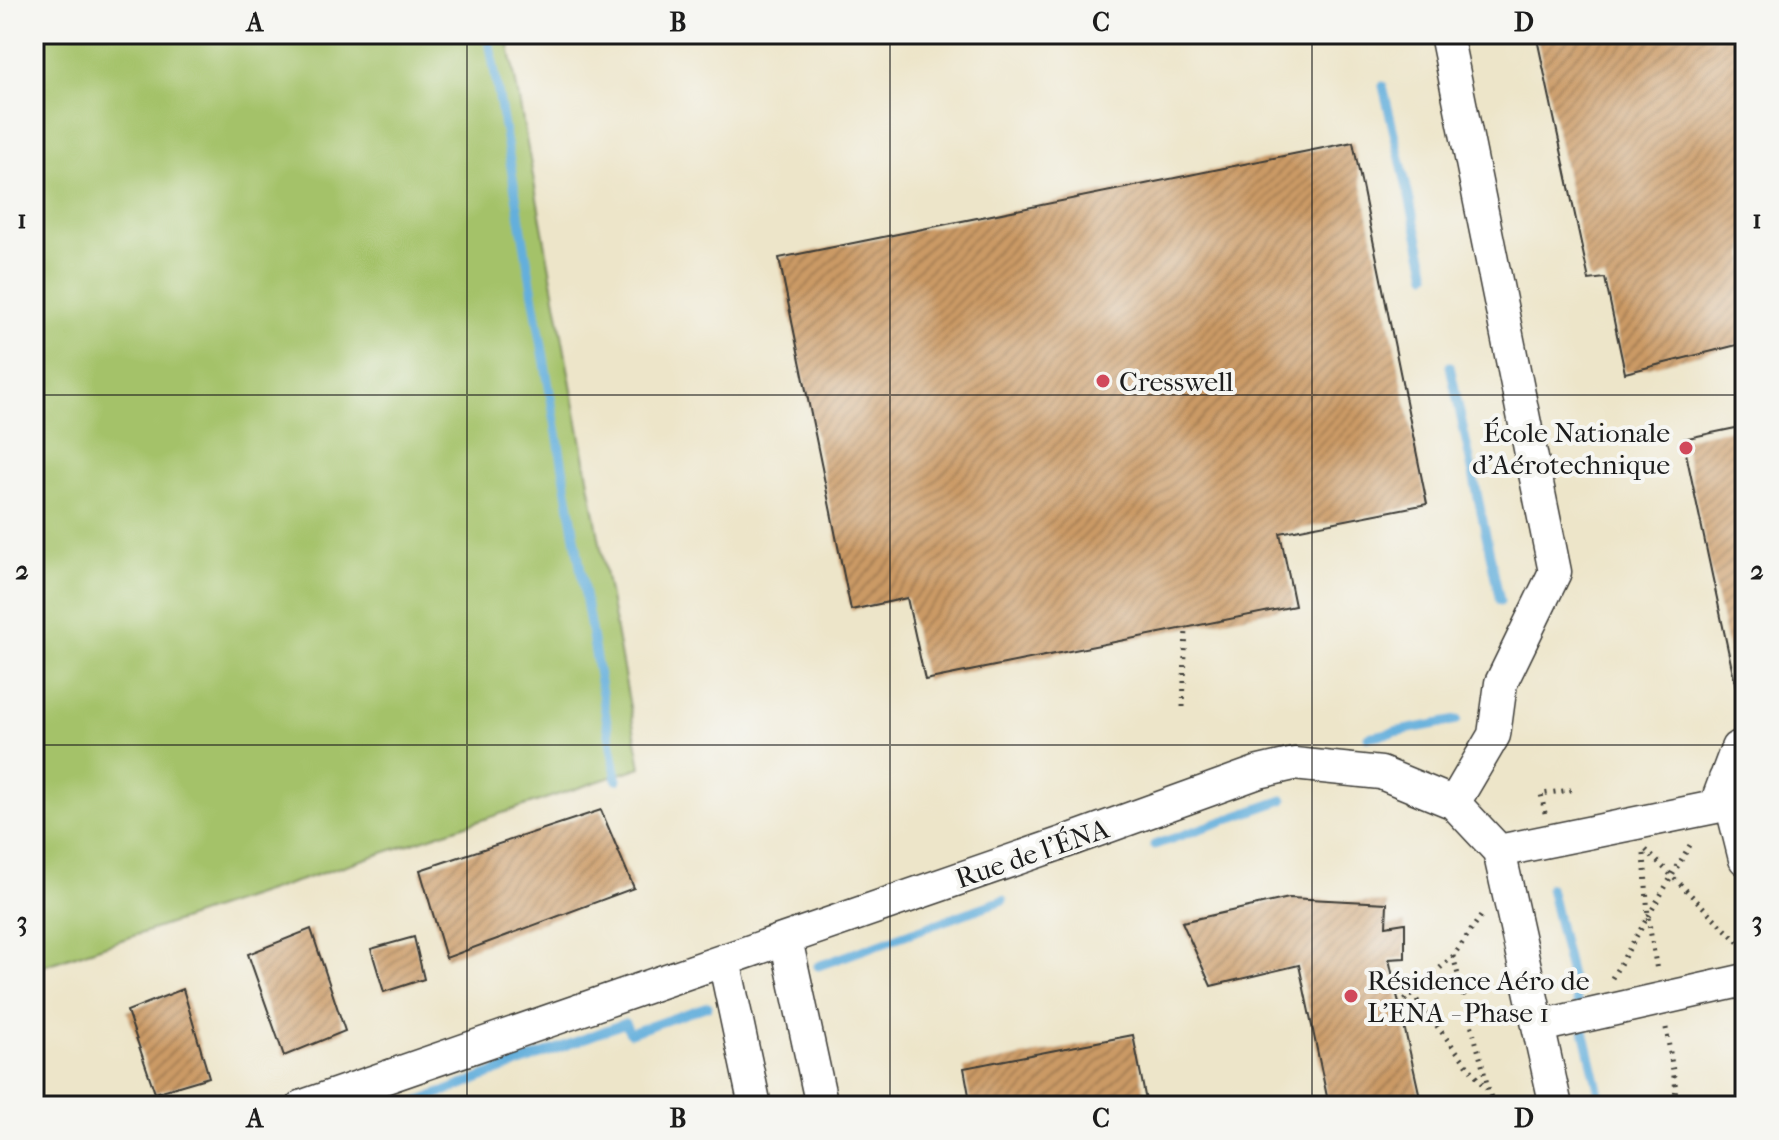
<svg xmlns="http://www.w3.org/2000/svg" width="1779" height="1140" viewBox="0 0 1779 1140" font-family="'IM FELL French Canon',serif">
	<defs>
		<pattern id="building-hatch" width="6" height="6" patternUnits="userSpaceOnUse" patternTransform="scale(2)"><rect width="6" height="6" fill="#cb9a65"/><path d="M-1 1l2-2M0 6l6-6M5 7l2-2" fill="none" stroke="#a47d52"/></pattern>
	</defs>
	<rect width="100%" height="100%" fill="#f6f6f2"/>
	<filter id="ink" filterUnits="userSpaceOnUse"><feTurbulence type="fractalNoise" baseFrequency=".0125" numOctaves="2"/><feDisplacementMap in="SourceGraphic" scale="16" xChannelSelector="R" yChannelSelector="G"/><feConvolveMatrix kernelMatrix="1 2 1 2 8 2 1 2 1" color-interpolation-filters="sRGB"/></filter>
	<filter id="wash" filterUnits="userSpaceOnUse"><feTurbulence type="fractalNoise" baseFrequency=".006" numOctaves="4" result="noise"/><feDisplacementMap in="SourceGraphic" scale="32" xChannelSelector="R" yChannelSelector="G"/><feGaussianBlur stdDeviation="1.8" result="paint"/><feColorMatrix in="noise" values="0 0 0 0 0 0 0 0 0 0 0 0 0 0 0 0 0 1.4 0 .05"/><feComposite in="paint" operator="in"/></filter>
	<g filter="url(#wash)">
		<rect width="100%" height="100%" fill="#ede5c9"/>
		<path fill="#a4c269" stroke="#606f42" stroke-width="2" d="M 34,34 L 507,34 L 641,767 L 34,969 Z"/>
		<g fill="none" stroke-linecap="round" stroke-linejoin="round">
			<path stroke="#63afdc" stroke-width="9" d="M 488,34 L 617,780
				M 1383,86 L 1427,274
				M 1450,366 L 1500,601
				M 1368,737 L 1457,720
				M 1154,845 L 1283,800
				M 1550,888 L 1602,1106
				M 818,966 L 1003,900
				M 407,1106 L 625,1023 L 630,1033 L 708,1006"/>
		</g>
		<g id="blocks">
			<path fill="url(#building-hatch)" d="M 1536,34 L 1745,34 L 1745,343 L 1625,373 L 1605,278 L 1589,280 Z
				M 1353,142 L 1427,504 L 1280,533 L 1295,606 L 925,680 L 907,598 L 851,610 L 779,258 Z
				M 1745,426 L 1745,725 L 1744,725 L 1683,439 Z
				M 601,810 L 634,888 L 446,958 L 420,870 Z
				M 1289,898 L 1387,903 L 1386,926 L 1405,923 L 1405,958 L 1389,959 L 1422,1106 L 1329,1106 L 1299,965 L 1211,986 L 1182,922 Z
				M 311,929 L 345,1031 L 284,1056 L 248,954 Z
				M 414,937 L 424,979 L 384,992 L 371,949 Z
				M 183,989 L 209,1077 L 155,1093 L 127,1011 Z
				M 1133,1035 L 1147,1106 L 971,1106 L 964,1068 Z"/>
		</g>
	</g>
	<g filter="url(#ink)">
		<use href="#blocks" fill-opacity="0" stroke="#3b3a36" stroke-width="2"/>
		<g fill="none" stroke-linecap="round" stroke-linejoin="round">
			<g stroke="#3b3a36" stroke-width="35">
				<path id="minor" d="M 1446,34 L 1555,572 L 1501,683 L 1494,735 L 1454,803
					M 1725,779 L 1745,859
					M 1499,851 L 1715,807 L 1737,748 L 1745,746
					M 786,939 L 822,1106
					M 724,960 L 755,1106
					M 1540,1026 L 1745,980
					M 303,1106 L 1065,842 L 1259,772 L 1294,764 L 1381,773 L 1454,803 L 1499,851 L 1556,1106"/>
			</g>
			<path stroke="#3b3a36" stroke-width="5" stroke-dasharray="2 6" stroke-linecap="butt" d="M 1183,707 L 1186,628
				M 1545,813 L 1541,794 L 1571,790
				M 1646,850 L 1745,949
				M 1644,854 L 1648,917 L 1657,971
				M 1453,956 L 1493,1106
				M 1612,978 L 1690,845
				M 1412,994 L 1486,1089
				M 1399,1006 L 1453,956 L 1481,916
				M 1666,1028 L 1676,1089 L 1673,1106"/>
			<use href="#minor" stroke="#fff" stroke-width="32"/>
		</g>
	</g>
	<path fill="none" stroke="#1c1c1c" stroke-width="2" stroke-opacity="0.55" d="M 467,34 L 467,1106M 890,34 L 890,1106M 1312,34 L 1312,1106M 34,395 L 1745,395M 34,745 L 1745,745"/>
	<g fill="#d1495b" stroke="#f6f6f2" stroke-width="3">
		<circle cx="1103" cy="381" r="8"/>
		<circle cx="1686" cy="448" r="8"/>
		<circle cx="1351" cy="996" r="8"/>
	</g>
	<g text-anchor="middle" stroke-width="8" stroke-linejoin="round" paint-order="stroke">
		<g font-size="28" fill="#1c1c1c" stroke="#f6f6f2" text-anchor="start">
			<text x="1119" y="391">Cresswell</text>
			<text x="1670" y="442" text-anchor="end">École Nationale<tspan x="1670" dy="32">d'Aérotechnique</tspan></text>
			<text x="1367" y="990">Résidence Aéro de<tspan x="1367" dy="32">L'ENA - Phase 1</tspan></text>
		</g>
		<g font-size="28" fill="#1c1c1c" stroke="#f6f6f2">
			<text transform="translate(1032 853) rotate(-19)" y="10">Rue de l'ÉNA</text>
		</g>
	</g>
	<rect width="1779" height="1140" fill="none" stroke="#f6f6f2" stroke-width="88"/>
	<rect x="44" y="44" width="1691" height="1052" fill="none" stroke="#1c1c1c" stroke-width="3"/>
	<g font-size="26" text-anchor="middle" font-weight="bold" fill="#1c1c1c">
		<text x="255" y="31">A</text>
		<text x="678" y="31">B</text>
		<text x="1101" y="31">C</text>
		<text x="1524" y="31">D</text>
		<text x="22" y="228">1</text>
		<text x="1757" y="228">1</text>
		<text x="22" y="579">2</text>
		<text x="1757" y="579">2</text>
		<text x="22" y="930">3</text>
		<text x="1757" y="930">3</text>
		<text x="255" y="1127">A</text>
		<text x="678" y="1127">B</text>
		<text x="1101" y="1127">C</text>
		<text x="1524" y="1127">D</text>
	</g>
</svg>
